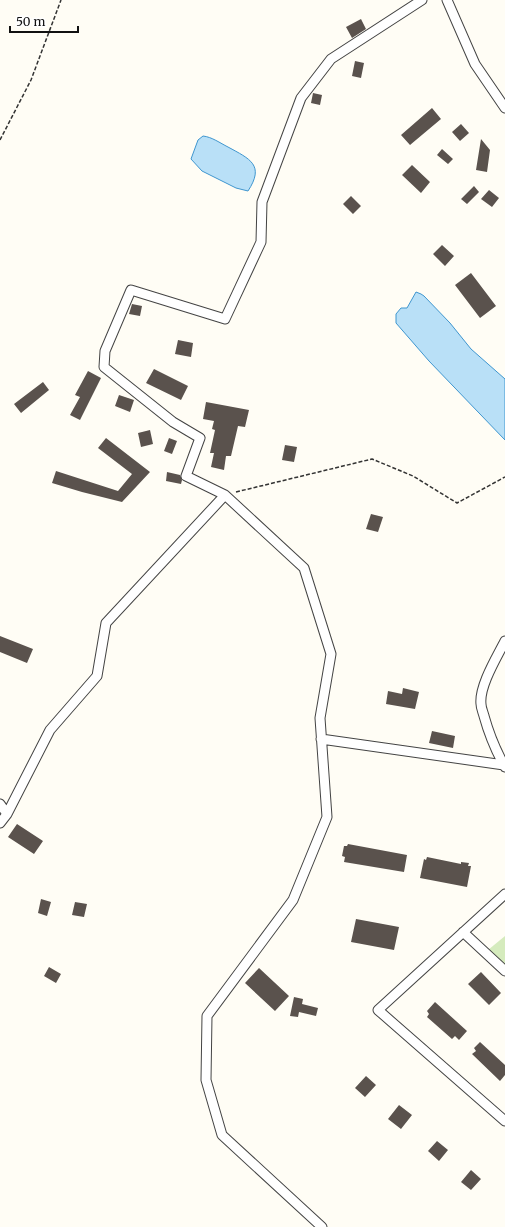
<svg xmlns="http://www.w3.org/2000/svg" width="505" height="1227" viewBox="0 0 505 1227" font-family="Merriweather,serif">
	<rect width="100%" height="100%" fill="#fffdf5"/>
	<path fill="#d5ebbd" d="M 505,936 L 505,966 L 488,950 Z"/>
	<path fill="#b9e0f7" stroke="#3f96cf" d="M 203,136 C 212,137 220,143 228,147 C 250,159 265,165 248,191 L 236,188 L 202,171 L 191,159 L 198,140 Z
		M 416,292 L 421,294 L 424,296 L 450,323 L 471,349 L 505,379 L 505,440 L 429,361 L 396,323 L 396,314 L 401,308 L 407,308 Z"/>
	<path fill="#5a524d" d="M 361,19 L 366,29 L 352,38 L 346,27 Z
		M 355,61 L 364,63 L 361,78 L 352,76 Z
		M 313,93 L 322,95 L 320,105 L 311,103 Z
		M 432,108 L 441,119 L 410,145 L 401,135 Z
		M 461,124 L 469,133 L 460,141 L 452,132 Z
		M 481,139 L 490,150 L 487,172 L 476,170 Z
		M 442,149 L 453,159 L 448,164 L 437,155 Z
		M 412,165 L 430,182 L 421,193 L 402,175 Z
		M 474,186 L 479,192 L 467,204 L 461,199 Z
		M 489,190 L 499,198 L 492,207 L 481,199 Z
		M 351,196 L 361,206 L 353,214 L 343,204 Z
		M 442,245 L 454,256 L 445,266 L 433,254 Z
		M 471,273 L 496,306 L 480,318 L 455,285 Z
		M 132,304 L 142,306 L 140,316 L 129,314 Z
		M 178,340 L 193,343 L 191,357 L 175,354 Z
		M 154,369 L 188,386 L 181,400 L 146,383 Z
		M 88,371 L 101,378 L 80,420 L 70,415 L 80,397 L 75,395 Z
		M 43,382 L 49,390 L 21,413 L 14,404 Z
		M 119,395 L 134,400 L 130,412 L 115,406 Z
		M 206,402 L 249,410 L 245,427 L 238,426 L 231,456 L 226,456 L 224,470 L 211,467 L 214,453 L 210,453 L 215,430 L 212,429 L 214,421 L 203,419 Z
		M 150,430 L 153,444 L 141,447 L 138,433 Z
		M 106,438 L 150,472 L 122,502 L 82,492 L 52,483 L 56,471 L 118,491 L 132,474 L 98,448 Z
		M 169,438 L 177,441 L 172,454 L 164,451 Z
		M 285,445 L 297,447 L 294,462 L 282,460 Z
		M 167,472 L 180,475 L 182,480 L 181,484 L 166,481 Z
		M 371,514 L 383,517 L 378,532 L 366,529 Z
		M 0,636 L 33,649 L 27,663 L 0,652 Z
		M 403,688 L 419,692 L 415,709 L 386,704 L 388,691 L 402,694 Z
		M 432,731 L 455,736 L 453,748 L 429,743 Z
		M 17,824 L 43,841 L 34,854 L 8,837 Z
		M 348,844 L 407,855 L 404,872 L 344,862 L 345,857 L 342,856 L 344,846 L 347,846 Z
		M 427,857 L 461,864 L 461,862 L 469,863 L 468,866 L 471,866 L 467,887 L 420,878 L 424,859 L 426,860 Z
		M 41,899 L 51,902 L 47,916 L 38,913 Z
		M 75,902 L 87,904 L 84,917 L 72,915 Z
		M 356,919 L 399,927 L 394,950 L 351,942 Z
		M 49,967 L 61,974 L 56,983 L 44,976 Z
		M 259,968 L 289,996 L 275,1011 L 245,983 Z
		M 481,972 L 501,993 L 489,1005 L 468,984 Z
		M 294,997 L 303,999 L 302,1004 L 318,1008 L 316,1016 L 299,1012 L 298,1017 L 290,1016 Z
		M 435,1002 L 467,1031 L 459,1040 L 455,1036 L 452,1039 L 427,1017 L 429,1014 L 427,1011 Z
		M 480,1042 L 505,1065 L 505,1075 L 500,1081 L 472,1054 L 476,1051 L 474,1048 Z
		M 366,1076 L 376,1085 L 365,1097 L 355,1088 Z
		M 399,1105 L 412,1115 L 401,1129 L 388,1119 Z
		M 437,1141 L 448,1150 L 439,1161 L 428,1151 Z
		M 471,1170 L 481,1179 L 471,1190 L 461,1182 Z"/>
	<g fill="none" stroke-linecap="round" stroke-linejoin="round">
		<g stroke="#444" stroke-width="11">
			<path id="minor" d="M 447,0 L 475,64 L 505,108
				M 225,495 L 304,568 L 331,654 L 320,718 L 327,817 L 293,900 L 207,1016 L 206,1080 L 222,1135 L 322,1227
				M 505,641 C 497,657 479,686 481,704 C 481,708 483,712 484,716 C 489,734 496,751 505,767
				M 321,739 L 504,765
				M 0,804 L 7,814 L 0,823
				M 7,814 L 50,730 L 97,676 L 106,623 L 225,495 L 186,476 L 200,438 L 173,422 L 104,367 L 105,351 L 131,290 L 225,319 L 261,242 L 262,202 L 301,98 L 331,59 L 422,0
				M 505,894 L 378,1010 L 505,1121
				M 463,932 L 505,971"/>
		</g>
		<path stroke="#333" stroke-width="1.5" stroke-dasharray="4 2" stroke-linecap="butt" d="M 0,140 L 31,80 L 61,0
			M 236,492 L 372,459 L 413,476 L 457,503 L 505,477"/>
		<use href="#minor" stroke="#fff" stroke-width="9"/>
	</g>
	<path d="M10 26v6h68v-6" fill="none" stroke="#111111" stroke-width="2"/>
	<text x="16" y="26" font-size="12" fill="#111111" stroke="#ffffff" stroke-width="3" paint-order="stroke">50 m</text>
</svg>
